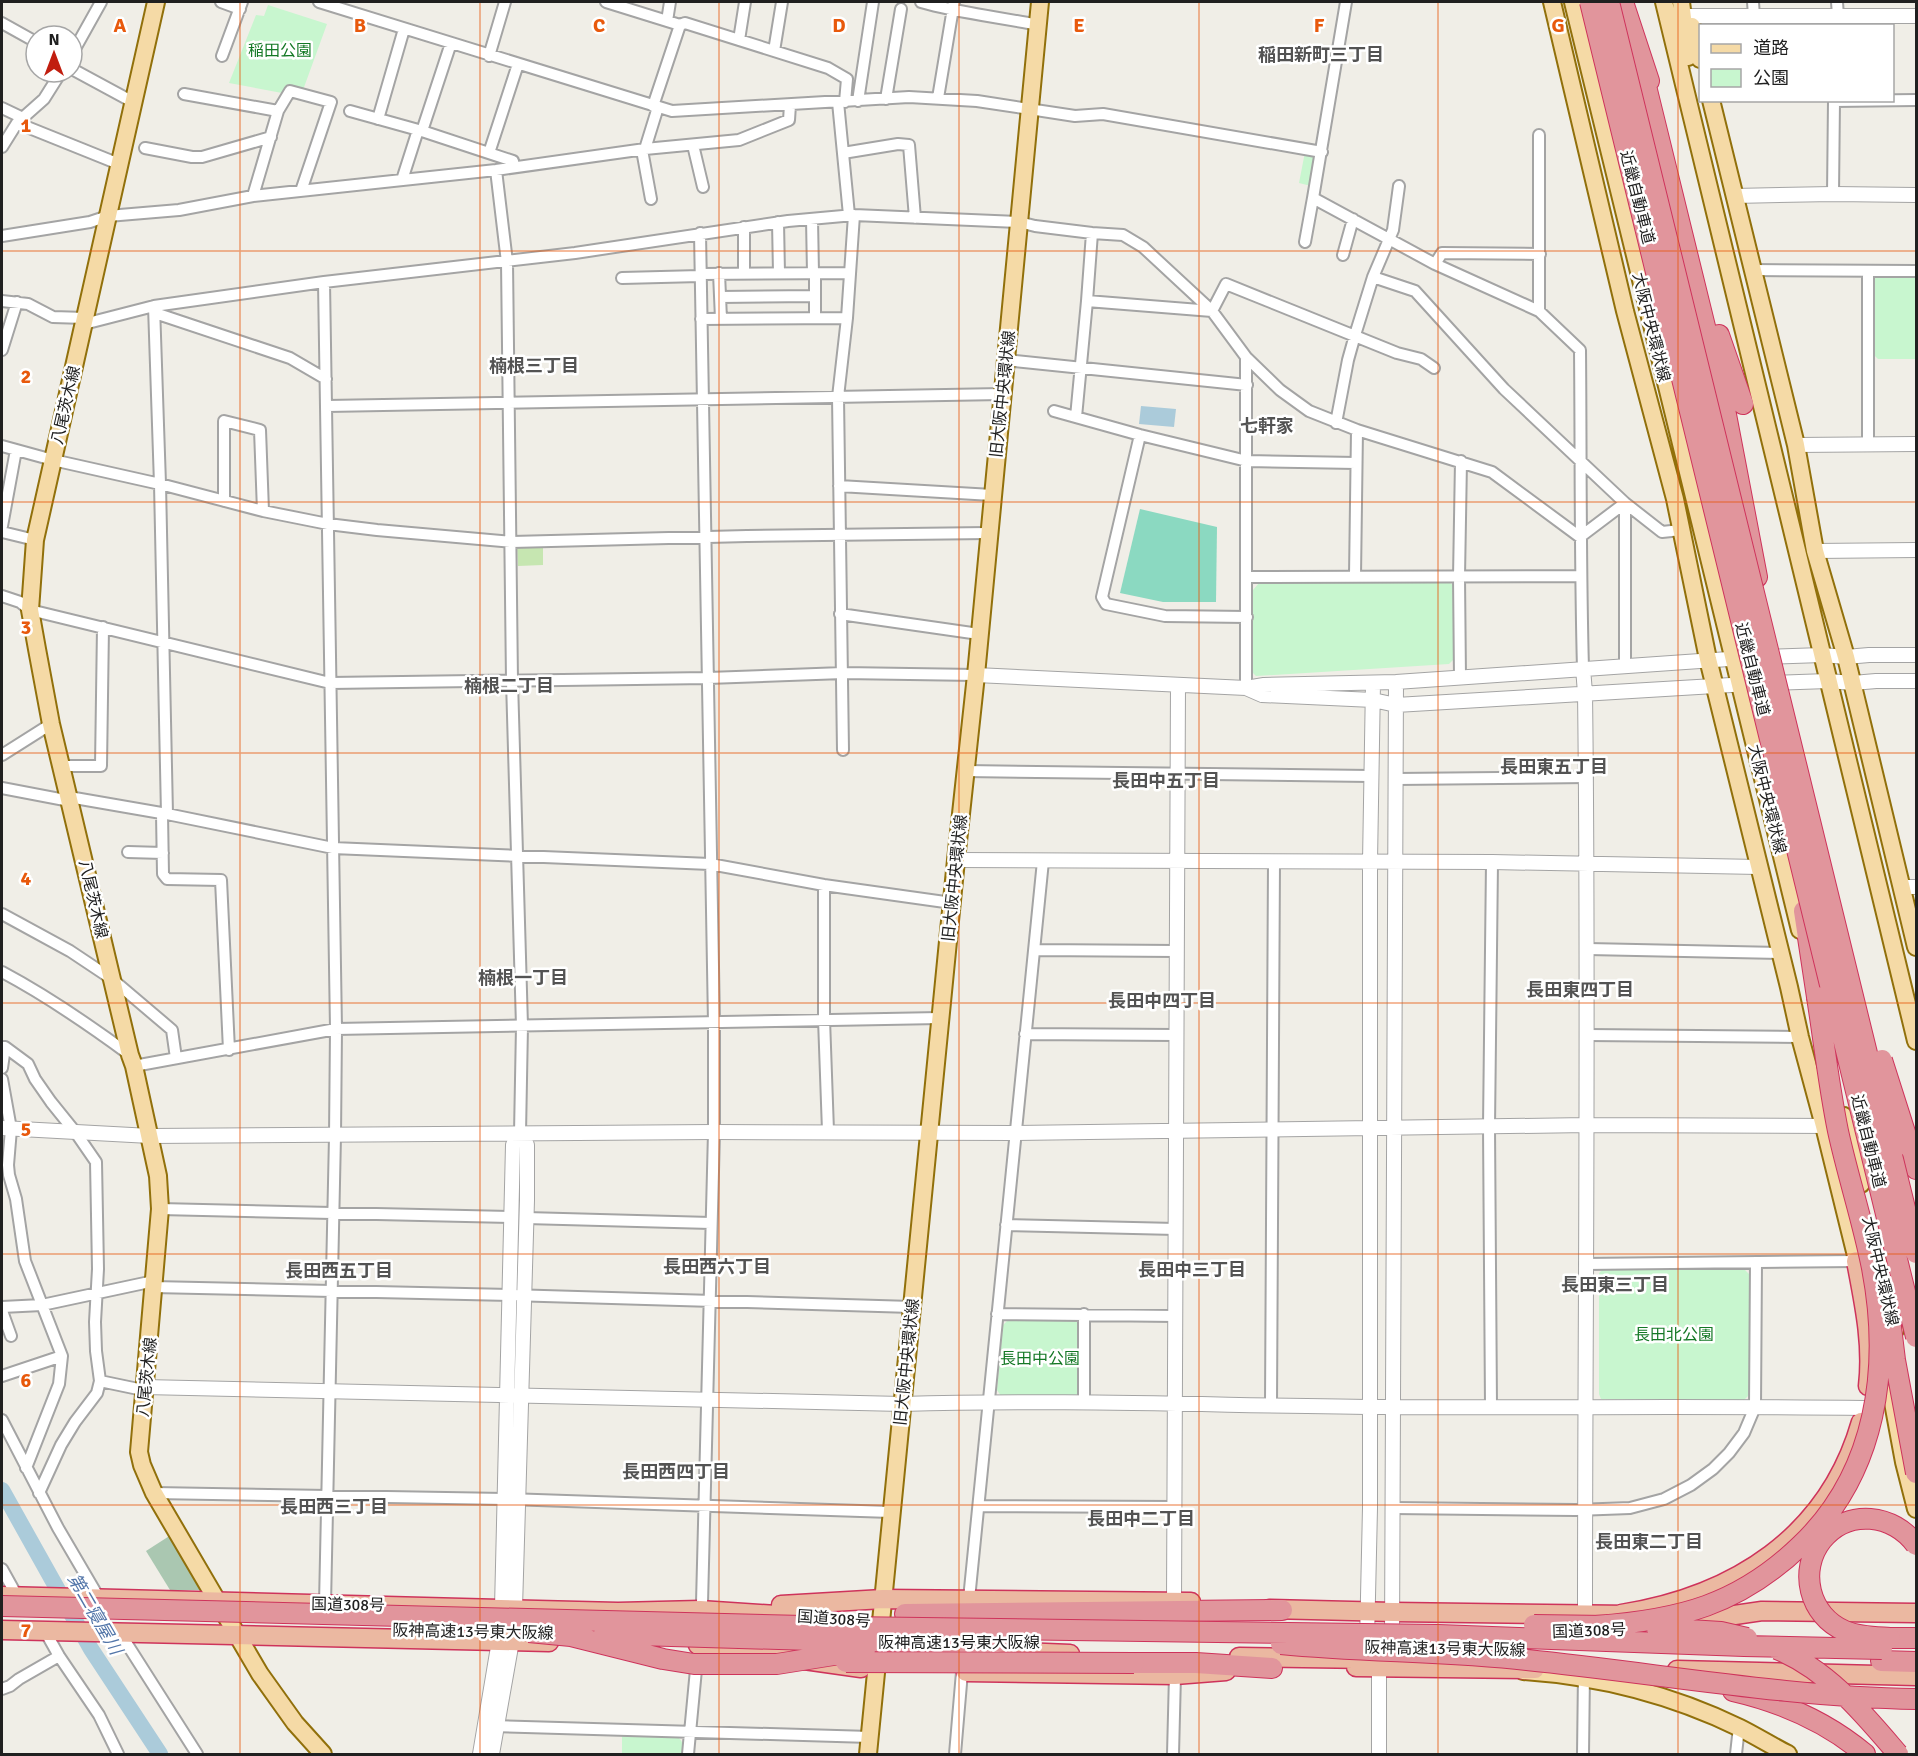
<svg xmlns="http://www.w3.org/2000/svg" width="1918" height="1756" viewBox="0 0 1918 1756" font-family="Signika,'Noto Sans JP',sans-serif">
	<rect width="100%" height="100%" fill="#f0eee7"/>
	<path fill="#c6e6b1" d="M 543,545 L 543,565 L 518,566 L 517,546 Z"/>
	<path fill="#aac7b1" d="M 174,1533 L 206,1590 L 170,1590 L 146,1551 Z"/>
	<path fill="#c8f6cf" d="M 268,5 L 327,24 L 303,90 L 286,86 L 282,93 L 229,83 L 256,15 L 264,16 Z
		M 1305,152 L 1317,155 L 1311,186 L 1299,183 Z
		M 1879,275 L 1916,276 L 1916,359 L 1878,359 L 1873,354 L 1873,280 Z
		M 1449,582 L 1454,586 L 1453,660 L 1449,664 L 1256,676 L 1253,673 L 1253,590 L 1259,583 Z
		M 1743,1268 L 1749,1274 L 1749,1395 L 1744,1400 L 1601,1399 L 1599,1394 L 1599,1273 L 1603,1269 Z
		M 1009,1319 L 1074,1319 L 1080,1325 L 1080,1391 L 1075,1396 L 1001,1396 L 997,1390 L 1003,1325 Z
		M 622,1735 L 676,1736 C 684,1741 683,1746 682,1754 L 622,1754 Z"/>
	<path fill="#8bd9c1" d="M 1140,509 L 1217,527 L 1216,602 L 1163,602 L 1120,593 Z"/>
	<path fill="#abcbda" d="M 1141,406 L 1176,409 L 1174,427 L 1139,424 Z"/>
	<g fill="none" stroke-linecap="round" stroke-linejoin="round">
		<path stroke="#abcbda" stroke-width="16" d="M 2,1490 L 91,1649 L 160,1754"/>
		<g stroke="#a4a4a4" stroke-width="14">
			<path id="minor" d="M 221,2 L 240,9
				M 319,2 L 672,111 L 909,97 L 977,101 L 1075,116 L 1103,114 L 1322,152
				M 606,2 L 680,25 L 653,106
				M 921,2 C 959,13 999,17 1038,25
				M 1346,2 L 1313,198 L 1435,264 L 1539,311 L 1580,350 C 1581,456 1580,562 1583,668
				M 1753,2 L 1754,16
				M 1837,2 L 1838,16
				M 667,21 L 670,2
				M 2,23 L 36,42
				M 680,25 L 685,23 L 828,68 L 847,79 L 845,102
				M 739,40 L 745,2
				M 774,51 L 782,2
				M 72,54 L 101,2
				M 222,56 L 242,2
				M 489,56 L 505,2
				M 72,69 L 133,102
				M 184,94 L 278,111
				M 938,98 L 954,2
				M 886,99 L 901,9
				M 858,101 L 873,2
				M 1834,101 L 1916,100
				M 838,102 L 849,215
				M 2,108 L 23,118
				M 350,111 L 422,131 L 513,161 L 514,167
				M 378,119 L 404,29
				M 17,123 L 119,164
				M 422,131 L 451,43
				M 1539,135 L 1539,311
				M 693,145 L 703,187
				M 2,147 L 17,123 L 44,99 L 61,72
				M 145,148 L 192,157 L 202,157 L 271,137
				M 645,149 L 658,107
				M 642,150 L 651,199
				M 489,153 L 518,64
				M 843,153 L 898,144 L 909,145 L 915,218
				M 496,170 L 507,262 L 512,681 L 522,1026 L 520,1133
				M 402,180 L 418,130
				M 1833,194 L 1834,100
				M 253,196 L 278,111 L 290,91 L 331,102 L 301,191
				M 812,219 L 813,273
				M 778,222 L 779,273
				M 744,227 L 744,273
				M 700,233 L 714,1023 L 714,1132 L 702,1603 L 700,1610
				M 2,236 L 90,222 L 108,216 L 179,210 L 253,196 L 496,170 L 645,149 L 739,140 L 789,120 L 790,105
				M 1305,242 L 1313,198
				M 1343,255 L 1353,219
				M 1435,264 L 1442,253 L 1540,254
				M 1752,270 L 1916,271
				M 1868,271 L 1868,443
				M 719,273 L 721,319
				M 700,274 L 850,273
				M 1373,277 L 1415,291 L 1504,389 L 1625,503 L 1662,532 L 1681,530
				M 622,278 L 700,276
				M 324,282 L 336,1029 L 335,1136 L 325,1604
				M 720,297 L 815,296
				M 2,301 L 28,304 L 53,317 L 85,318
				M 1087,301 L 1212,311 L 1226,284 L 1397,353 L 1421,359 L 1434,368
				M 154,306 L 160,484 L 167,814
				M 155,313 L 290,358 L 326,379
				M 815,318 L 815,273
				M 701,319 L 847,318
				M 84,324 L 154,306 L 324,282 L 575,253 L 788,221 L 854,215 L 1019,222 L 1035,226 L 1092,233 L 1123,235 L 1143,247 L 1212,311 L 1246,357 L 1280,390 L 1309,411 L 1357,430 L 1492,472 L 1580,537 L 1625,503
				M 2,350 L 17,302
				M 1246,357 L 1246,688
				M 1005,360 L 1247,385
				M 327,406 L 1002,394
				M 1054,411 L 1140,435 L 1247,461 L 1356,463
				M 1076,417 L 1087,301 L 1092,233
				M 1336,423 L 1348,360 L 1355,335 L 1373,277 L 1393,230 L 1399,186
				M 1140,435 L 1102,597 L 1106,604 L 1165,616 L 1247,617
				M 2,446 L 53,460 L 160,484 L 263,511 L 328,524 L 377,530 L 512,542 L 747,536 L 988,533
				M 839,486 L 992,495
				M 224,501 L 224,421 L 260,430 L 263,511
				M 2,526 L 16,450
				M 2,532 L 35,540
				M 1355,576 L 1357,430
				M 1247,577 L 1581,576
				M 2,596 L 20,602 L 30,610 L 330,683 L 708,678 L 843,673 L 976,675
				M 840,614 L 979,634
				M 1625,666 L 1625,503
				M 1460,678 L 1459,577 L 1461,461
				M 843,750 L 838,397 L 847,318 L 854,215
				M 2,755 L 51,724
				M 62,766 L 101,766 L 103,627
				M 965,771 L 1371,776
				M 1396,779 L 1587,777
				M 2,788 L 70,801
				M 69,797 L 167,814 L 333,848 L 710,864 L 824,885 L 952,903
				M 162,814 L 163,874 L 167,879 L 221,880 L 229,1050
				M 128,852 L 163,853
				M 824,885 L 824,1019 L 828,1131
				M 2,914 L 70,951 L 112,979 L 172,1030 L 176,1058
				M 1588,949 L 1781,953
				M 1034,950 L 1177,951
				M 2,972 C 47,996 88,1024 130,1055
				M 1025,1034 L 1176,1035
				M 1588,1035 L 1800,1037
				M 2,1047 L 5,1047 L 28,1064 L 35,1079 L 51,1102 L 76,1133 L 96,1162 L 98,1269 L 95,1322 L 96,1351 L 100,1381 L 97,1393 L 75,1422 L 61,1445 L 39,1493
				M 134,1066 L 336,1029 L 940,1018
				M 2,1068 L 5,1047
				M 2,1079 L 11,1129 L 8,1165 L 9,1175 L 16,1199 L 25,1261 L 62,1356 L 59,1384 L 26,1468
				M 160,1209 L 512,1217
				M 526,1218 L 711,1223
				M 1006,1225 L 1176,1229
				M 1585,1264 L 1856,1261
				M 153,1287 L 510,1295 L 912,1307
				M 2,1307 L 42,1305 L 154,1281
				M 2,1311 L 11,1336
				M 997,1314 L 1176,1316
				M 1084,1314 L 1084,1402
				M 2,1376 L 62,1356
				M 100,1381 L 143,1390
				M 1271,1404 L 1274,862
				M 1491,1406 L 1489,1127 L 1492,862
				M 2,1420 L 58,1528 L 99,1598
				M 154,1493 L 505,1499 L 891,1512
				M 979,1506 L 1175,1507
				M 1393,1508 L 1576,1510 L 1630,1508 L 1664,1499 L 1691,1485 L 1713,1469 L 1729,1453 L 1744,1433 L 1755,1407 L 1756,1262
				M 2,1569 L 17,1596
				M 969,1599 L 1043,861
				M 45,1631 L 59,1656 L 99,1715 L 118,1754
				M 120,1633 L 197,1754
				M 2,1689 L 10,1686 L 19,1679 L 59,1656
				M 491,1726 L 870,1737
				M 688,1754 L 697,1659
				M 955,1754 L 962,1672
				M 1173,1754 L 1175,1675
				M 1583,1754 L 1584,1673
				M 1736,1754 L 1739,1727"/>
		</g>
		<g stroke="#a4a4a4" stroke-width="16">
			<path id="tertiary" d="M 1690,16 L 1916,16
				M 1734,196 L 1833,194 L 1916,195
				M 1796,445 L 1916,444
				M 1815,551 L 1916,550
				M 1763,657 L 1822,655 L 1846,657 L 1869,655 L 1916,655
				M 1583,668 L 1585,693 C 1589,1001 1585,1308 1585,1615
				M 976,675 L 1246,688 L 1264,685 L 1396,682 L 1743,658
				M 1770,683 L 1828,681 L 1853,683 L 1876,681 L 1916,681
				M 1246,688 L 1262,695 L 1373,700 L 1396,705 L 1748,684
				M 956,860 L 1492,862 L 1759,867
				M 1903,887 L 1916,887
				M 2,1128 L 150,1136 L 714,1132 L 1015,1133 L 1587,1125 L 1832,1126
				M 144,1387 L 902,1404 C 1065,1399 1228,1406 1391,1407 C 1549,1408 1707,1406 1865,1408
				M 1174,1602 L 1178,685
				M 1367,1641 L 1370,1508 L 1370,862 L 1373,683
				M 1392,1642 L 1396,682
				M 480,1754 L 499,1641 L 502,1608 L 513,1145 L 520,1133
				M 492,1754 L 512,1641 L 515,1608 L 527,1200 L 527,1145 L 520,1133
				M 1379,1754 L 1379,1668"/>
		</g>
		<g stroke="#91700b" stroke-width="20">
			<path id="primary" d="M 156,2 L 35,540 L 30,610 L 37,649 L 51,724 L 130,1055 L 134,1066 L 158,1176 L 160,1209 L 139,1452 L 142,1465 L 154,1493 L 260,1674 L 295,1723 L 323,1754
				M 1552,2 L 1625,311 L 1675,499 L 1708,659 L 1789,987 L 1800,1037 L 1824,1126 L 1860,1272
				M 1573,2 L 1800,930
				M 1664,2 L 1916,1041
				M 1681,2 L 1688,57
				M 1692,26 L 1700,59
				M 1711,100 L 1796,445 L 1815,551 L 1846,657 L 1916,947
				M 1844,1116 L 1861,1184
				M 1880,1265 L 1895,1330
				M 1884,1354 L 1904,1462 L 1916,1509
				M 1523,1671 C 1597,1676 1672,1695 1740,1728 C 1756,1736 1772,1746 1788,1754
				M 868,1754 L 956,860 L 976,675 L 1040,2"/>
		</g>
		<g stroke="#ce335b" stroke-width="21">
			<path id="trunk" d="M 1856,1261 C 1864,1303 1873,1344 1868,1386
				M 2,1596 L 618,1612 L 700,1610 L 821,1618
				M 781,1605 L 883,1599 L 1191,1602
				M 1269,1609 L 1393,1612 L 1631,1615
				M 1621,1614 C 1734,1596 1828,1537 1861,1422
				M 1673,1624 L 1762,1611 L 1916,1613
				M 2,1630 L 549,1642
				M 698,1645 L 861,1668
				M 975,1650 L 1070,1654
				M 1239,1657 L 1370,1659
				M 1356,1667 L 1535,1669
				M 1677,1670 L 1916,1676
				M 966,1672 L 1175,1675 L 1226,1671"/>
		</g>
		<g stroke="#ce335b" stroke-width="22">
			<path id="motorway" d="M 1623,2 L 1649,81
				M 1626,66 L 1638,72 L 1645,82 L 1724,404 L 1757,577
				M 1719,335 L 1743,404
				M 1804,911 L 1817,997
				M 1910,1148 L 1916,1169
				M 905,1614 L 1282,1610
				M 1890,1638 L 1916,1638
				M 1881,1661 L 1916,1662
				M 1134,1663 L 1196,1663 L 1272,1668
				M 1733,1691 C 1781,1702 1828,1723 1865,1754"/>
		</g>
		<use href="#minor" stroke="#fff" stroke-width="10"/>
		<use href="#tertiary" stroke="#fff" stroke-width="14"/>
		<use href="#primary" stroke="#f5daa6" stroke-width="16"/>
		<use href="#trunk" stroke="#ebb8a1" stroke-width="18"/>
		<use href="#motorway" stroke="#e1959c" stroke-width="20"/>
		<g stroke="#ce335b" stroke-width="22" stroke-linecap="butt">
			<path id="motorway-bridge" d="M 1590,2 L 1916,1337
				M 1609,2 L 1916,1253
				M 1882,1060 L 1910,1148
				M 1890,1319 L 1895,1360 L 1916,1473
				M 2,1606 L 846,1627 L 1438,1635 L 1744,1646 L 1882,1649
				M 1534,1625 L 1607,1626
				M 1596,1626 C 1679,1620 1739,1605 1801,1545 C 1877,1472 1891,1368 1872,1268 C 1863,1222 1848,1177 1838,1131 C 1829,1087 1824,1042 1817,997
				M 1657,1628 L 1721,1632 L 1747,1638
				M 529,1632 L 571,1636 L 663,1659 L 694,1664 L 777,1664 L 865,1650
				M 604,1634 L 846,1641 L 998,1642
				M 1890,1638 C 1875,1637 1859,1637 1845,1631 C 1809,1616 1798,1570 1822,1540 C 1848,1508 1894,1514 1916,1545
				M 1281,1644 C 1363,1652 1445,1651 1527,1660 C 1656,1673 1786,1697 1916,1699
				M 1777,1649 C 1829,1671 1863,1713 1898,1754
				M 846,1662 L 1134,1663"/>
		</g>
		<use href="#motorway-bridge" stroke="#e1959c" stroke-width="20"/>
	</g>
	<path fill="none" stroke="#e8590c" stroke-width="1.5" stroke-opacity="0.55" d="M 240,2 L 240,1754M 480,2 L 480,1754M 719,2 L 719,1754M 959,2 L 959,1754M 1199,2 L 1199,1754M 1438,2 L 1438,1754M 1678,2 L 1678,1754M 2,251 L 1916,251M 2,502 L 1916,502M 2,753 L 1916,753M 2,1003 L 1916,1003M 2,1254 L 1916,1254M 2,1505 L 1916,1505"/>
	<g text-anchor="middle" stroke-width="5" stroke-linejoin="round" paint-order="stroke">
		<g font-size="16" fill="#147825" stroke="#fff">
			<text x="280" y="56">稲田公園</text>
			<text x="1674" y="1340">長田北公園</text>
			<text x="1040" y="1364">長田中公園</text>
		</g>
		<g font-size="16" fill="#202020" stroke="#fff">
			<text transform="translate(1638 197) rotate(76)" y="6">近畿自動車道</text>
			<text transform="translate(1652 327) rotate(76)" y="6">大阪中央環状線</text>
			<text transform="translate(1002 394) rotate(-84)" y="6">旧大阪中央環状線</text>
			<text transform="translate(65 405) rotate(-77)" y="6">八尾茨木線</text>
			<text transform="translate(1753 669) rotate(76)" y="6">近畿自動車道</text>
			<text transform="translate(1768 799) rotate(76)" y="6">大阪中央環状線</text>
			<text transform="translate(954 878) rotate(-84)" y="6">旧大阪中央環状線</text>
			<text transform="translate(94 899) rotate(77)" y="6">八尾茨木線</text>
			<text transform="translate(1869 1141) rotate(76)" y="6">近畿自動車道</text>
			<text transform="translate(1881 1271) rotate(77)" y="6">大阪中央環状線</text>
			<text transform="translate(906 1362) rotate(-84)" y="6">旧大阪中央環状線</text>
			<text transform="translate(146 1377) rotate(-84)" y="6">八尾茨木線</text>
			<text transform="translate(348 1604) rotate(1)" y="6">国道308号</text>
			<text transform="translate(834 1618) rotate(4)" y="6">国道308号</text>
			<text transform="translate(1589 1630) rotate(-2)" y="6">国道308号</text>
			<text transform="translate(473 1631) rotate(1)" y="6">阪神高速13号東大阪線</text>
			<text x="959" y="1648">阪神高速13号東大阪線</text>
			<text transform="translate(1445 1648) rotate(1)" y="6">阪神高速13号東大阪線</text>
		</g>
		<g font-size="18" font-weight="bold" fill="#535353" stroke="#fff">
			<text x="1321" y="61">稲田新町三丁目</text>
			<text x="534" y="372">楠根三丁目</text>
			<text x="1267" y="432">七軒家</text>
			<text x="509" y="692">楠根二丁目</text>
			<text x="1554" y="773">長田東五丁目</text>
			<text x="1166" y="787">長田中五丁目</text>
			<text x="523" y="984">楠根一丁目</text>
			<text x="1580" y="996">長田東四丁目</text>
			<text x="1162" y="1007">長田中四丁目</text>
			<text x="717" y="1273">長田西六丁目</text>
			<text x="1192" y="1276">長田中三丁目</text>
			<text x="339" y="1277">長田西五丁目</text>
			<text x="1615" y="1291">長田東三丁目</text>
			<text x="676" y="1478">長田西四丁目</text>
			<text x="334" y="1513">長田西三丁目</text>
			<text x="1141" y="1525">長田中二丁目</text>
			<text x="1649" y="1548">長田東二丁目</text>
		</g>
		<g font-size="18" font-style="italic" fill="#5376a9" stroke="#fff">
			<text transform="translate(95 1614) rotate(60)" y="6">第二寝屋川</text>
		</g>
	</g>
	<g font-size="20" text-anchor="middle" font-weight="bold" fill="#e8590c" stroke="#fff" stroke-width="5" stroke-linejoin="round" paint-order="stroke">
		<text x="120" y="32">A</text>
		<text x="360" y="32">B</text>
		<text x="599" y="32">C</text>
		<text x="839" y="32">D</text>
		<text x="1079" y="32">E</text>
		<text x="1319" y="32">F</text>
		<text x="1558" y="32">G</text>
		<text x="26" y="132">1</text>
		<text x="26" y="383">2</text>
		<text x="26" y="634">3</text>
		<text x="26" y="885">4</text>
		<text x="26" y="1136">5</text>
		<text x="26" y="1387">6</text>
		<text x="26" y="1637">7</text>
	</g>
	<rect width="1918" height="1756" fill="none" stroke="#202020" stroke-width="6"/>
	<rect x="1699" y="24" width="195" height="78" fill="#ffffff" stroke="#a6a6a6" stroke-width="1.5"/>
	<rect x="1711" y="44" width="30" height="9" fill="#f5daa6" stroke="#a6a6a6" stroke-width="1.5"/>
	<text x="1753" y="54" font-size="18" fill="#202020">道路</text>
	<rect x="1711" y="69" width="30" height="18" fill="#c8f6cf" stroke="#a6a6a6" stroke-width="1.5"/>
	<text x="1753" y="84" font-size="18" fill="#202020">公園</text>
	<g transform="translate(54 54)"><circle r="28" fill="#ffffff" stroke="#a6a6a6" stroke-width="1.5"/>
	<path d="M0-4.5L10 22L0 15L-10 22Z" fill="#c11e0f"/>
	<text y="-9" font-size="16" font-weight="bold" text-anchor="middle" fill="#202020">N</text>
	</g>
</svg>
